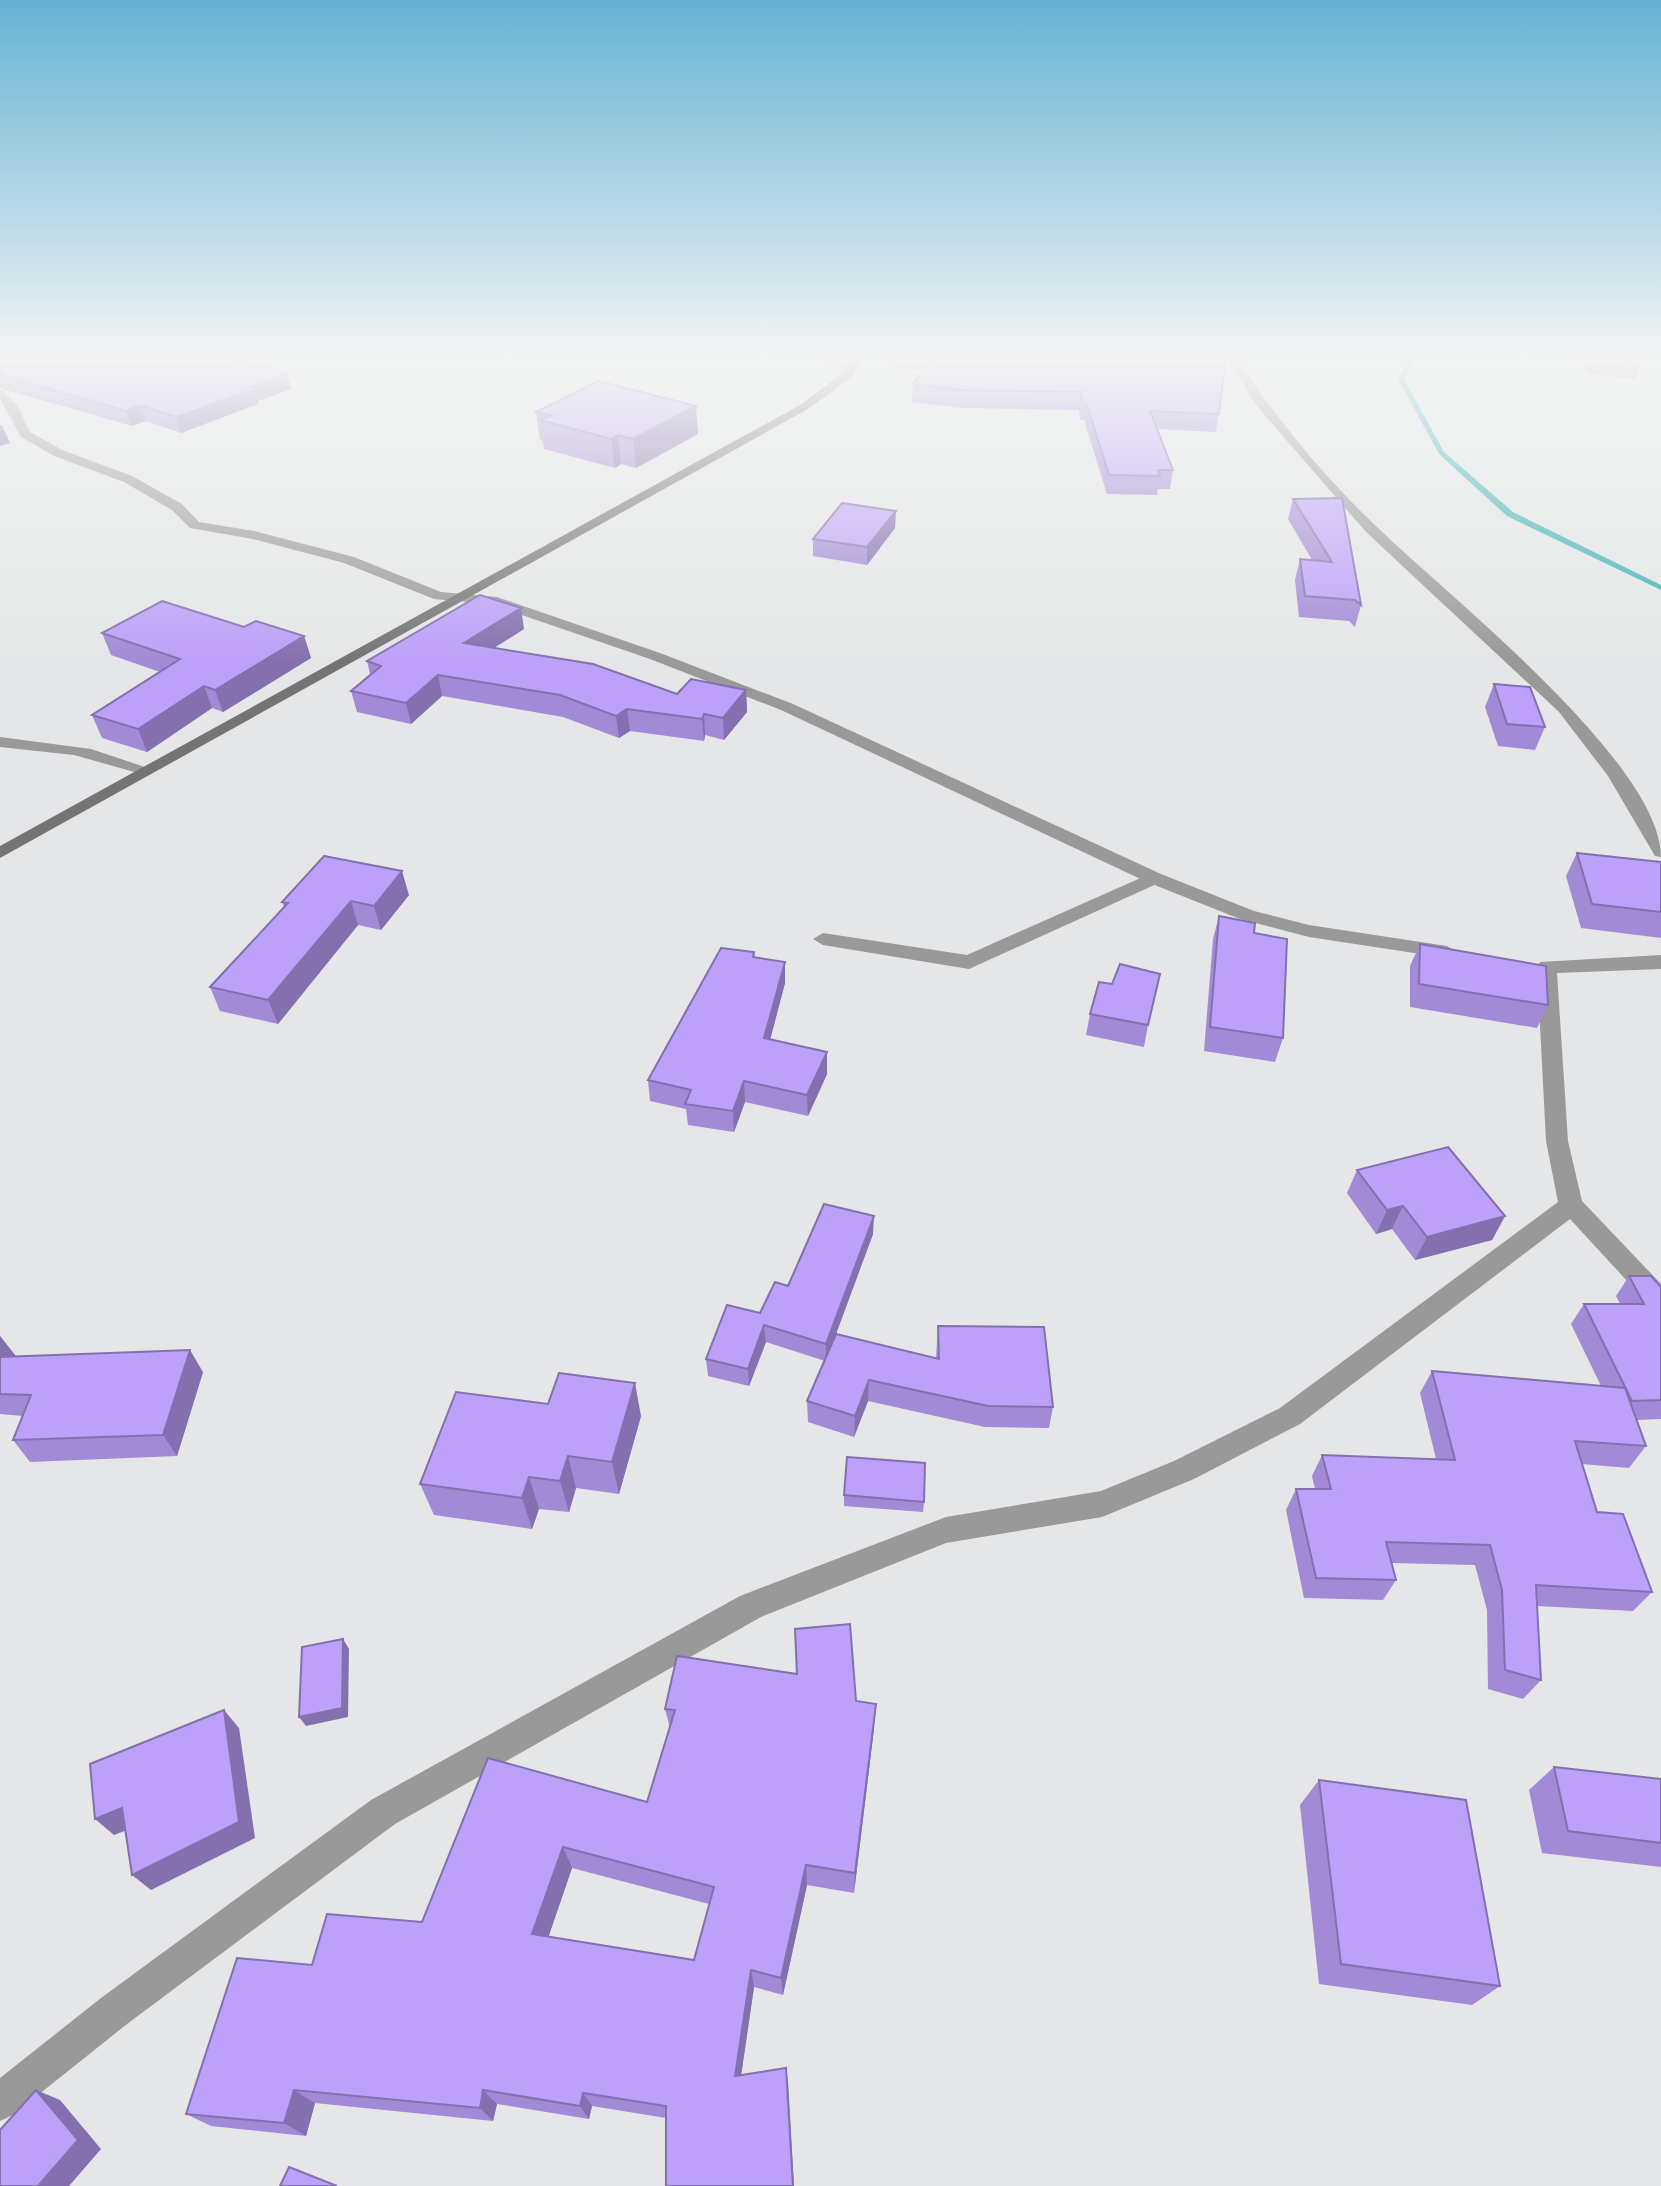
<svg xmlns="http://www.w3.org/2000/svg" width="1661" height="2186" viewBox="0 0 1661 2186" font-family="'Archivo Narrow',sans-serif">
	<rect width="100%" height="100%" fill="#e4e6e7"/>
	<g fill="none" stroke-linecap="round" stroke-linejoin="round">
		<path fill="#3bb0b4" fill-rule="evenodd" d="M 1412,356 L 1418,356 L 1404,379 L 1444,452 L 1513,512 L 1661,585 L 1661,590 L 1507,516 L 1439,454 L 1398,379 Z"/>
		<path fill="#9a9999" fill-rule="evenodd" d="M 1154,872 L 1161,874 L 1161,882 L 969,969 L 823,945 L 813,939 L 823,933 L 967,955 Z"/>
		<path fill="#9a9999" fill-rule="evenodd" d="M 805,356 L 822,356 L 857,369 L 852,372 Z
			M 1225,356 L 1236,356 C 1275,418 1325,478 1378,528 C 1447,595 1661,763 1661,857 L 1655,856 L 1608,776 L 1559,712 L 1366,532 L 1256,405 Z
			M 0,389 L 17,405 L 30,432 L 62,450 L 132,476 L 182,504 L 199,522 L 254,531 L 354,557 L 441,592 L 497,597 L 660,653 L 793,704 L 1161,874 L 1254,911 L 1309,925 L 1447,946 L 1457,952 L 1447,958 L 1309,937 L 1240,919 L 1147,882 L 781,710 L 650,659 L 490,604 L 434,599 L 344,563 L 253,539 L 190,528 L 172,510 L 124,482 L 54,456 L 21,437 L 0,399 Z
			M 0,737 L 91,749 L 154,770 L 145,775 L 74,755 L 0,747 Z
			M 1661,955 L 1661,969 L 1557,973 L 1568,1141 L 1582,1201 L 1661,1284 L 1661,1311 L 1652,1308 L 1570,1219 L 1300,1424 L 1194,1479 L 1102,1517 L 946,1543 L 761,1617 L 395,1824 L 127,2024 L 13,2115 L 0,2121 L 0,2078 L 101,1998 L 371,1800 L 740,1596 L 946,1517 L 1101,1491 L 1174,1461 L 1280,1408 L 1558,1202 L 1546,1141 L 1537,967 L 1540,962 Z"/>
		<path fill="#757474" fill-rule="evenodd" d="M 851,356 L 862,356 L 852,377 L 808,409 L 0,858 L 0,846 L 800,405 L 843,373 Z"/>
	</g>
	<path fill="#a38ad6" fill-rule="evenodd" d="M 0,356 L 291,389 L 258,401 L 258,404 L 181,433 L 146,421 L 132,426 L 0,388 Z
		M 888,356 L 1226,356 L 1216,432 L 1158,429 L 1173,470 L 1170,489 L 1158,489 L 1157,495 L 1107,494 L 1084,420 L 1080,420 L 1079,410 L 961,408 L 912,402 L 913,384 L 924,370 L 888,367 Z
		M 1578,356 L 1637,356 L 1641,363 L 1635,379 L 1588,374 Z
		M 536,412 L 698,434 L 636,468 L 621,464 L 615,468 L 544,449 L 543,441 L 540,440 Z
		M 1293,499 L 1361,605 L 1355,627 L 1349,621 L 1299,617 L 1295,580 L 1300,559 L 1312,560 L 1288,519 Z
		M 895,528 L 867,565 L 813,556 L 813,539 Z
		M 244,627 L 304,636 L 311,658 L 223,712 L 212,708 L 147,752 L 102,738 L 92,715 L 160,672 L 111,655 L 102,633 Z
		M 524,629 L 494,648 L 677,694 L 746,690 L 747,712 L 724,740 L 705,735 L 704,741 L 630,731 L 619,738 L 563,717 L 442,696 L 411,724 L 357,712 L 351,691 L 370,674 L 367,661 Z
		M 1494,684 L 1545,727 L 1535,750 L 1498,746 L 1485,707 Z
		M 1577,853 L 1661,862 L 1661,938 L 1581,928 L 1566,876 Z
		M 409,895 L 381,930 L 358,925 L 278,1024 L 220,1011 L 210,987 L 284,907 L 282,902 Z
		M 1219,916 L 1254,933 L 1283,1038 L 1275,1062 L 1204,1051 L 1213,939 Z
		M 1420,944 L 1548,1005 L 1537,1028 L 1410,1007 L 1410,966 Z
		M 754,952 L 755,958 L 785,983 L 770,1040 L 827,1052 L 827,1074 L 808,1116 L 745,1102 L 734,1132 L 688,1125 L 686,1109 L 650,1101 L 648,1080 Z
		M 1090,1014 L 1148,1025 L 1144,1047 L 1086,1035 Z
		M 1357,1170 L 1505,1216 L 1492,1240 L 1415,1260 L 1392,1229 L 1376,1234 L 1347,1193 Z
		M 873,1234 L 836,1334 L 936,1358 L 938,1326 L 1053,1407 L 1049,1428 L 985,1427 L 868,1401 L 854,1437 L 808,1422 L 807,1401 L 825,1361 L 766,1342 L 749,1386 L 708,1376 L 706,1359 L 760,1313 L 788,1286 Z
		M 1629,1276 L 1661,1287 L 1661,1419 L 1637,1420 L 1646,1446 L 1629,1468 L 1582,1464 L 1597,1512 L 1652,1592 L 1633,1611 L 1537,1606 L 1541,1680 L 1523,1699 L 1488,1689 L 1487,1610 L 1475,1565 L 1391,1563 L 1396,1580 L 1383,1600 L 1304,1598 L 1286,1510 L 1296,1489 L 1315,1489 L 1312,1476 L 1322,1455 L 1436,1459 L 1420,1393 L 1432,1371 L 1601,1386 L 1571,1324 L 1584,1304 L 1620,1304 L 1616,1296 Z
		M 0,1336 L 16,1356 L 203,1372 L 177,1456 L 30,1462 L 13,1440 L 23,1416 L 0,1414 Z
		M 641,1416 L 619,1494 L 576,1488 L 569,1512 L 539,1509 L 532,1529 L 434,1515 L 420,1484 Z
		M 844,1495 L 924,1502 L 923,1512 L 844,1506 Z
		M 856,1701 L 874,1728 L 854,1893 L 807,1885 L 783,1995 L 754,1987 L 741,2075 L 788,2082 L 666,2118 L 592,2106 L 589,2119 L 497,2104 L 493,2121 L 315,2103 L 306,2136 L 211,2126 L 186,2114 L 312,1965 L 422,1922 L 647,1802 L 670,1728 L 665,1709 ZM 572,1868 L 709,1904 L 694,1960 L 548,1937 Z
		M 1554,1767 L 1661,1779 L 1661,1867 L 1542,1853 L 1529,1790 Z
		M 1319,1780 L 1500,1986 L 1472,2005 L 1319,1984 L 1300,1805 Z"/>
	<path fill="#8470ae" d="M 287,374 L 291,389 L 258,401 L 258,404 L 181,433 L 176,417 L 250,387 Z
		M 141,405 L 146,421 L 132,426 L 126,411 Z
		M 696,406 L 698,434 L 636,468 L 633,439 Z
		M 0,425 L 2,425 L 10,443 L 0,446 Z
		M 618,435 L 621,464 L 615,468 L 611,439 Z
		M 896,511 L 895,528 L 867,565 L 867,547 Z
		M 521,608 L 524,629 L 468,664 L 464,643 Z
		M 304,636 L 311,658 L 223,712 L 215,690 Z
		M 438,675 L 442,696 L 411,724 L 406,703 Z
		M 204,686 L 212,708 L 147,752 L 138,729 Z
		M 746,690 L 747,712 L 724,740 L 723,718 Z
		M 627,709 L 630,731 L 619,738 L 616,716 Z
		M 704,714 L 705,735 L 704,741 L 702,719 Z
		M 402,871 L 409,895 L 381,930 L 374,906 Z
		M 351,901 L 358,925 L 278,1024 L 268,1000 Z
		M 785,962 L 785,983 L 765,1059 L 764,1038 Z
		M 827,1052 L 827,1074 L 808,1116 L 807,1095 Z
		M 744,1081 L 745,1102 L 734,1132 L 733,1111 Z
		M 1403,1206 L 1392,1229 L 1376,1234 L 1387,1210 Z
		M 874,1216 L 873,1234 L 826,1361 L 826,1344 Z
		M 1505,1216 L 1492,1240 L 1415,1260 L 1427,1237 Z
		M 764,1325 L 766,1342 L 749,1386 L 748,1369 Z
		M 0,1336 L 17,1358 L 0,1371 Z
		M 190,1350 L 203,1372 L 177,1456 L 163,1435 Z
		M 869,1380 L 868,1401 L 854,1437 L 855,1416 Z
		M 635,1383 L 641,1416 L 619,1494 L 612,1462 Z
		M 568,1456 L 576,1488 L 569,1512 L 560,1481 Z
		M 529,1477 L 539,1509 L 532,1529 L 522,1498 Z
		M 343,1639 L 349,1649 L 348,1717 L 306,1726 L 299,1717 Z
		M 876,1704 L 874,1728 L 854,1893 L 855,1873 Z
		M 224,1710 L 239,1728 L 255,1838 L 151,1890 L 132,1875 Z
		M 122,1808 L 140,1825 L 114,1835 L 95,1819 Z
		M 563,1847 L 572,1868 L 543,1953 L 532,1934 Z
		M 806,1865 L 807,1885 L 783,1995 L 781,1978 Z
		M 751,1970 L 754,1987 L 739,2090 L 735,2076 Z
		M 786,2068 L 788,2082 L 794,2186 L 793,2186 Z
		M 36,2090 L 60,2100 L 101,2149 L 69,2186 L 38,2186 Z
		M 294,2090 L 315,2103 L 306,2136 L 284,2123 Z
		M 483,2090 L 497,2104 L 493,2121 L 480,2108 Z
		M 583,2093 L 592,2106 L 589,2119 L 580,2106 Z"/>
	<path fill="#bda0f9" stroke="#8470ae" stroke-width="2" fill-rule="evenodd" d="M 0,356 L 230,356 L 287,374 L 250,387 L 254,389 L 176,417 L 141,405 L 126,411 L 0,375 Z
		M 934,356 L 1226,356 L 1219,414 L 1150,411 L 1173,470 L 1158,470 L 1160,476 L 1109,475 L 1086,402 L 1082,402 L 1081,392 L 962,390 L 913,384 Z
		M 1593,356 L 1637,356 L 1641,363 L 1594,358 Z
		M 598,381 L 696,406 L 633,439 L 618,435 L 611,439 L 540,420 L 551,415 L 536,412 Z
		M 1342,498 L 1361,605 L 1355,600 L 1305,596 L 1300,559 L 1332,562 L 1293,499 Z
		M 842,503 L 896,511 L 867,547 L 813,539 Z
		M 480,595 L 521,608 L 464,643 L 593,664 L 677,694 L 691,679 L 746,690 L 723,718 L 704,714 L 702,719 L 627,709 L 616,716 L 560,695 L 438,675 L 406,703 L 351,691 L 381,666 L 367,661 Z
		M 162,601 L 244,627 L 256,621 L 304,636 L 215,690 L 204,686 L 138,729 L 92,715 L 180,659 L 102,633 Z
		M 1494,684 L 1530,687 L 1545,727 L 1507,724 Z
		M 1577,853 L 1661,862 L 1661,912 L 1592,904 Z
		M 324,856 L 402,871 L 374,906 L 351,901 L 268,1000 L 210,987 L 288,903 L 282,902 Z
		M 1219,916 L 1255,923 L 1254,933 L 1287,939 L 1283,1038 L 1210,1027 Z
		M 1420,944 L 1546,966 L 1548,1005 L 1419,984 Z
		M 721,948 L 754,952 L 753,957 L 785,962 L 764,1038 L 827,1052 L 807,1095 L 744,1081 L 733,1111 L 685,1104 L 691,1090 L 648,1080 Z
		M 1120,964 L 1160,974 L 1148,1025 L 1090,1014 L 1099,982 L 1112,984 Z
		M 1448,1147 L 1505,1216 L 1427,1237 L 1403,1206 L 1387,1210 L 1357,1170 Z
		M 824,1204 L 874,1216 L 826,1344 L 764,1325 L 748,1369 L 706,1359 L 727,1305 L 760,1313 L 775,1282 L 788,1286 Z
		M 1629,1276 L 1651,1276 L 1661,1287 L 1661,1400 L 1632,1401 L 1584,1304 L 1644,1304 Z
		M 938,1326 L 1044,1327 L 1053,1407 L 988,1406 L 869,1380 L 855,1416 L 807,1401 L 836,1334 L 939,1359 Z
		M 190,1350 L 163,1435 L 13,1440 L 31,1395 L 0,1394 L 0,1357 Z
		M 1432,1371 L 1625,1388 L 1646,1446 L 1575,1441 L 1597,1512 L 1623,1514 L 1652,1592 L 1536,1585 L 1541,1680 L 1505,1670 L 1502,1590 L 1490,1545 L 1386,1542 L 1396,1580 L 1316,1578 L 1296,1489 L 1331,1489 L 1322,1455 L 1455,1460 Z
		M 559,1373 L 635,1383 L 612,1462 L 568,1456 L 560,1481 L 529,1477 L 522,1498 L 420,1484 L 456,1392 L 548,1404 Z
		M 847,1457 L 925,1463 L 924,1502 L 844,1495 Z
		M 850,1624 L 856,1701 L 876,1704 L 855,1873 L 806,1865 L 781,1978 L 751,1970 L 735,2076 L 786,2068 L 793,2186 L 666,2186 L 666,2106 L 583,2093 L 580,2106 L 483,2090 L 480,2108 L 294,2090 L 284,2123 L 186,2114 L 237,1958 L 312,1965 L 327,1914 L 422,1922 L 488,1758 L 647,1802 L 675,1710 L 665,1709 L 677,1656 L 797,1674 L 795,1629 ZM 563,1847 L 714,1887 L 694,1960 L 532,1934 Z
		M 343,1639 L 342,1708 L 299,1717 L 302,1647 Z
		M 224,1710 L 239,1822 L 132,1875 L 122,1808 L 95,1819 L 90,1764 Z
		M 1554,1767 L 1661,1779 L 1661,1843 L 1568,1831 Z
		M 1319,1780 L 1466,1800 L 1500,1986 L 1341,1964 Z
		M 36,2090 L 78,2140 L 38,2186 L 0,2186 L 0,2130 Z
		M 289,2167 L 337,2186 L 280,2186 Z"/>
	<linearGradient id="sky" x2="0" y2="1"><stop stop-color="#63b2d3"/><stop offset="0.54" stop-color="#f3f4f4"/><stop offset="1" stop-color="#f3f4f4" stop-opacity="0"/></linearGradient>
	<rect width="1661" height="662" fill="url(#sky)"/>
</svg>
